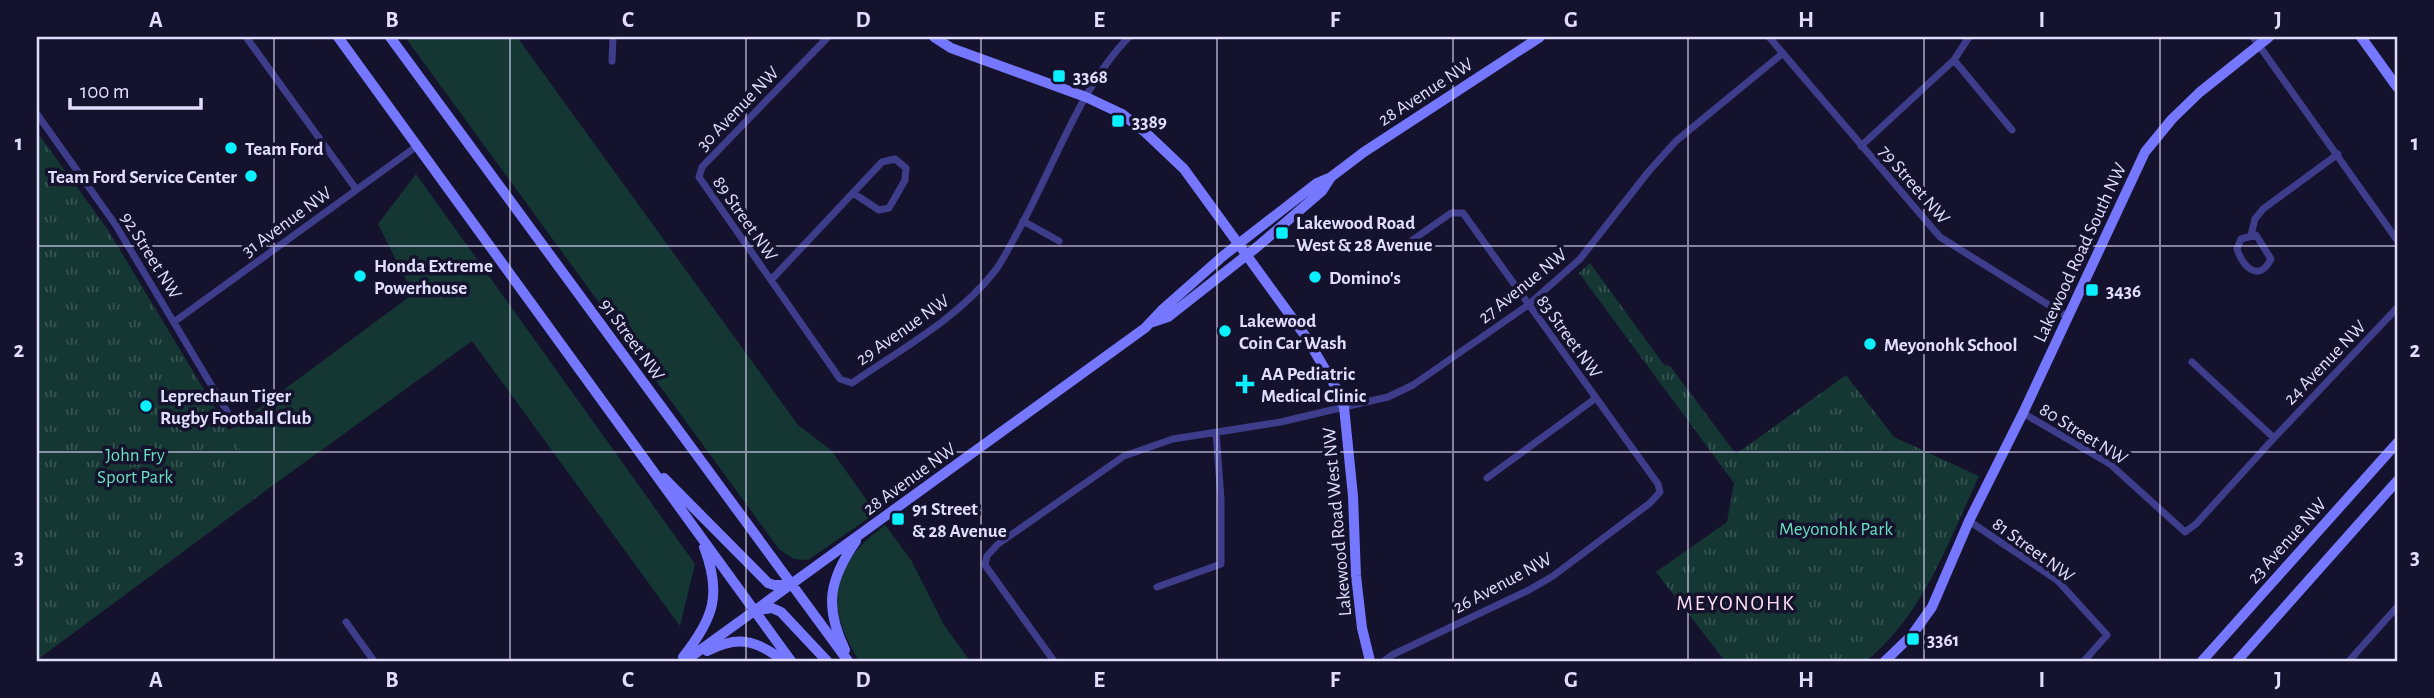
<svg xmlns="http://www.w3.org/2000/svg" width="2434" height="698" viewBox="0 0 2434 698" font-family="'Alegreya Sans',sans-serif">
	<defs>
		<pattern id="park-tufts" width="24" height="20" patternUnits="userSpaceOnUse" patternTransform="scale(1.75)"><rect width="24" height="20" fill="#153734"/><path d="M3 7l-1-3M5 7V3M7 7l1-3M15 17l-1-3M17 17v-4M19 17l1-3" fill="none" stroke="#375452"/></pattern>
	</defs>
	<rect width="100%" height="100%" fill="#15122d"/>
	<path fill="#153734" d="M 405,37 L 517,37 L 798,425 L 831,450 L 876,513 L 808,560 L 794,559 L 779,549 Z
		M 416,174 L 695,564 L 680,626 L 472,341 L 265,491 L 228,431 L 413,294 L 378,224 Z
		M 885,525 L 911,560 L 944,625 L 970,661 L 859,661 C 823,603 831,565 885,525 Z"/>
	<path fill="url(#park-tufts)" d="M 37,132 L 108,230 L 265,491 L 37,660 Z
		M 1590,263 L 1664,365 L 1670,366 L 1736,454 L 1846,375 L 1894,437 L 1979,476 C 1948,542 1924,614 1866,661 L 1725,661 L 1656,572 L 1727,522 L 1734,483 L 1579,273 Z"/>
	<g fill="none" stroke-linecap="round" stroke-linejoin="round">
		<path stroke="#3d3d8c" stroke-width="7" d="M 246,37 L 356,189
			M 828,37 L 702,167 L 699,177 L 840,379 L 852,383 C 901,349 957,319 994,272 C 1003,261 1009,247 1016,235 C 1051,174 1080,86 1129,37
			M 1769,37 L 1940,237 L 2068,317
			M 2253,37 L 2397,240
			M 1954,60 L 2012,130
			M 612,61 L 613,37
			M 37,114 L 115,224 L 231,418
			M 1861,146 L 1954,60 L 1969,37
			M 1023,221 L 1059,241
			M 2251,235 L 2255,219 L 2263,209 L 2338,154
			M 2256,235 L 2271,259 C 2259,283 2243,267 2237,249 L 2241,239 Z
			M 771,280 L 882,162 L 895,159 L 906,168 L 905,180 L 889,208 L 879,210 L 853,193
			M 174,322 L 417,146
			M 2192,362 L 2274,438
			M 2023,413 L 2110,464 L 2185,532 L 2196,524 L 2274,438 L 2397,308
			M 1487,478 L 1596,398
			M 1969,521 L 2057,580 L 2107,635 L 2084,661
			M 1157,587 L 1221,564 L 1221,499 L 1216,432
			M 346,622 L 374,661
			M 1054,661 L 985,565 L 987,556 L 998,544 L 1124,456 L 1173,439 L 1281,422 L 1344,407 L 1388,397 L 1413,385 L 1528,305 L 1580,259 L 1649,171 L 1676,141 L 1783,53
			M 1384,661 L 1392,655 L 1529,590 L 1553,576 L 1650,503 L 1660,492 L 1658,484 L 1463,213 L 1451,213 L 1404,246
			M 2349,661 L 2397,607"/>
		<path stroke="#7577ff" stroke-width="10" d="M 338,37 L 791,661
			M 390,37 L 848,661
			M 934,37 L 951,48 L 1086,97 L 1122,114 L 1145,132 L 1184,169 L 1306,337 L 1335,386 L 1344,407 L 1353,496 L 1356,576 L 1362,628 L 1370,661
			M 2361,37 L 2397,87
			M 1153,322 L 1168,317 L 1257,247 L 1322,191 L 1331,177
			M 664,478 L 768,583 L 774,585 L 789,585
			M 758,610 L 772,608 L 781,612 L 827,661
			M 845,650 C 824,606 829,580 856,541
			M 707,651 C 739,635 756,640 784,661
			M 683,657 C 714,618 722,594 704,547
			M 685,661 L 1145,328 L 1163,309 L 1223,256 L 1317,183 L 1331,177 L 1364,152 L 1540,37
			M 1885,661 L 1912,635 L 1932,607 L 1969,521 L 2023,413 L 2145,152 L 2172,119 L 2200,92 L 2269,37
			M 2202,661 L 2397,443
			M 2237,661 L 2397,481"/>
	</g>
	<path fill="none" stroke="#e0deff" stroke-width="2" stroke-opacity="0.55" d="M 274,37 L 274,661M 510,37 L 510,661M 746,37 L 746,661M 981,37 L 981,661M 1217,37 L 1217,661M 1453,37 L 1453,661M 1688,37 L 1688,661M 1924,37 L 1924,661M 2160,37 L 2160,661M 37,246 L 2397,246M 37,452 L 2397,452"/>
	<g fill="#0af0ff" stroke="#15122d" stroke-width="2.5">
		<rect x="1052" y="69" width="14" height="14" rx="3.5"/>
		<rect x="1111" y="114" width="14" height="14" rx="3.5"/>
		<circle cx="231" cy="148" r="7"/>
		<circle cx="251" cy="176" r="7"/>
		<rect x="1275" y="226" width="14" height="14" rx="3.5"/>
		<circle cx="360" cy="276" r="7"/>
		<circle cx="1315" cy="277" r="7"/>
		<rect x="2085" y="283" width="14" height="14" rx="3.5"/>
		<circle cx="1225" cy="331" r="7"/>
		<circle cx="1870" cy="344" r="7"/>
		<path d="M1241.5 373.5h7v7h7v7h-7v7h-7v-7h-7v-7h7z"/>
		<circle cx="146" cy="406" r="7"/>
		<rect x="891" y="512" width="14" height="14" rx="3.5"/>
		<rect x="1906" y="632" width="14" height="14" rx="3.5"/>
	</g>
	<g text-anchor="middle" stroke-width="7" stroke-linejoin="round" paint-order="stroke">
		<g font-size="19" font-weight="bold" fill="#e0deff" stroke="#15122d" text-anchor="start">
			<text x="1073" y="83">3368</text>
			<text x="1132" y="128">3389</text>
			<text x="245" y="155">Team Ford</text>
			<text x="237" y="183" text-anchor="end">Team Ford Service Center</text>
			<text x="1296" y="229">Lakewood Road<tspan x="1296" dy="22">West &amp; 28 Avenue</tspan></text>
			<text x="374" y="272">Honda Extreme<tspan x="374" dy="22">Powerhouse</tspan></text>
			<text x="1329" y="284">Domino's</text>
			<text x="2106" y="297">3436</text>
			<text x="1239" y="327">Lakewood<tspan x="1239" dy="22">Coin Car Wash</tspan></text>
			<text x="1884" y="351">Meyonohk School</text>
			<text x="1261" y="380">AA Pediatric<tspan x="1261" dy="22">Medical Clinic</tspan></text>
			<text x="160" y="402">Leprechaun Tiger<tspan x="160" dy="22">Rugby Football Club</tspan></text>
			<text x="912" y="515">91 Street<tspan x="912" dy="22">&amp; 28 Avenue</tspan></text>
			<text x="1927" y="646">3361</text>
		</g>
		<g font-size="19" fill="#e0deff" stroke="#15122d">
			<text transform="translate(1425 91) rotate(-33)" y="7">28 Avenue NW</text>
			<text transform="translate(737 108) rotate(-46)" y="7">30 Avenue NW</text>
			<text transform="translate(1915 184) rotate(49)" y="7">79 Street NW</text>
			<text transform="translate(746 218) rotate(55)" y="7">89 Street NW</text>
			<text transform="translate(286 221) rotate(-36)" y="7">31 Avenue NW</text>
			<text transform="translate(2079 252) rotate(-65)" y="7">Lakewood Road South NW</text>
			<text transform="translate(152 255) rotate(58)" y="7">92 Street NW</text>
			<text transform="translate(1522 285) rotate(-39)" y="7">27 Avenue NW</text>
			<text transform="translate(902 329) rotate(-35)" y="7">29 Avenue NW</text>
			<text transform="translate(1570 336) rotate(54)" y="7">83 Street NW</text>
			<text transform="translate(633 339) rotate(54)" y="7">91 Street NW</text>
			<text transform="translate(2324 362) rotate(-46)" y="7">24 Avenue NW</text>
			<text transform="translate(2084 433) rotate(32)" y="7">80 Street NW</text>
			<text transform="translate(909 478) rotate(-36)" y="7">28 Avenue NW</text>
			<text transform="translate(1336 522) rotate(-95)" y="7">Lakewood Road West NW</text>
			<text transform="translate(2286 540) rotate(-48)" y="7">23 Avenue NW</text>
			<text transform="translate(2034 549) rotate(36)" y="7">81 Street NW</text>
			<text transform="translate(1502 582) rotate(-28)" y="7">26 Avenue NW</text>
		</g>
		<g font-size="19" fill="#67e1be" stroke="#15122d">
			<text x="135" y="461">John Fry<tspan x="135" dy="22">Sport Park</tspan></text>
			<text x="1836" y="535">Meyonohk Park</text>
		</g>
		<g font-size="21" letter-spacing="2" fill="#ffe0f5" stroke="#15122d">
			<text x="1736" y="610">MEYONOHK</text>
		</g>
	</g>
	<rect width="2434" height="698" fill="none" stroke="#15122d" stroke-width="77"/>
	<path d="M70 98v10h131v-10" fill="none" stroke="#e0deff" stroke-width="3.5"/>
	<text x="80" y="98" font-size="21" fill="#e0deff" stroke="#15122d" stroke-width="5" paint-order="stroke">100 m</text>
	<rect x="38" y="38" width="2358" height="622" fill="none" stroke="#e0deff" stroke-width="2.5"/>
	<g font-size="23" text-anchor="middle" font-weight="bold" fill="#e0deff">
		<text x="156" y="27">A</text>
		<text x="392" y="27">B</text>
		<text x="628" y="27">C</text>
		<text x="863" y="27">D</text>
		<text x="1099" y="27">E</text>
		<text x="1335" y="27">F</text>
		<text x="1571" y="27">G</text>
		<text x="1806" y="27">H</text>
		<text x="2042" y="27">I</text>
		<text x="2278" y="27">J</text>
		<text x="19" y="150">1</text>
		<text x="2415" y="150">1</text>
		<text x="19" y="357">2</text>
		<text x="2415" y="357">2</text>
		<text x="19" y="564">3</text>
		<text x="2415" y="564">3</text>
		<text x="156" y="687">A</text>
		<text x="392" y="687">B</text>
		<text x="628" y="687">C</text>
		<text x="863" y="687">D</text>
		<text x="1099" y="687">E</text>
		<text x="1335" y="687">F</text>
		<text x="1571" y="687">G</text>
		<text x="1806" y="687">H</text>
		<text x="2042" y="687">I</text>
		<text x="2278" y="687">J</text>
	</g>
</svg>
